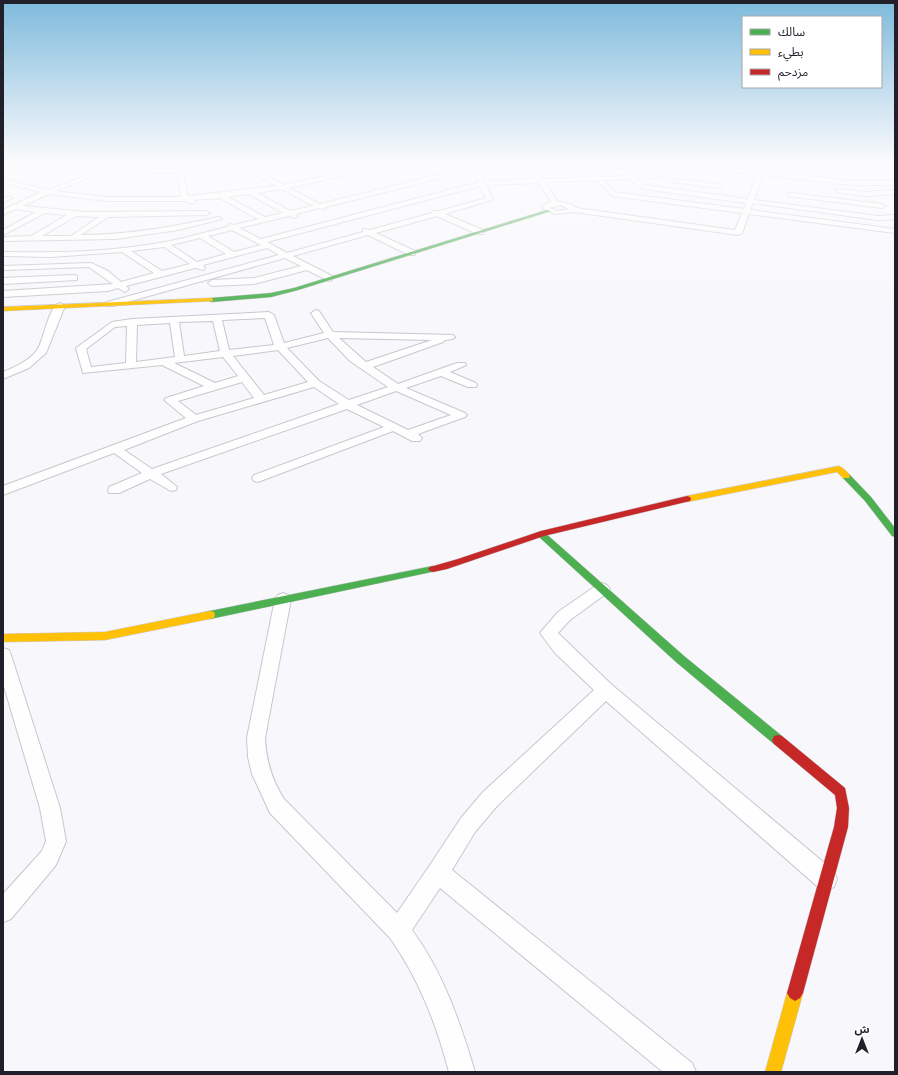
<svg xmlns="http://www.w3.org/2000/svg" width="898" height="1075" viewBox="0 0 898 1075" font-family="'Source Sans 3','Noto Sans Arabic',sans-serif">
	<rect width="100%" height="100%" fill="#f8f7fb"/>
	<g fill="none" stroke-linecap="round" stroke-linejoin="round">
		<g stroke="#c9c7ce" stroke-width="2">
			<path id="street" d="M 72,162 L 160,169 L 202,168 L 234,164 L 232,162 L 247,164 L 246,165 L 284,185 L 349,171 L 329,162 L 338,162 L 355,170 L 386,162 L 404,162 L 436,176 L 469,168 L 455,162 C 463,162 471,166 477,166 C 486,165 494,162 503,162 L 479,169 L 484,181 L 537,179 L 526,162 L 532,162 L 543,179 L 594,177 L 581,162 L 587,162 L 589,164 L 692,163 L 759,171 L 762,162 L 768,162 L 765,171 L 793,174 L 795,164 L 798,162 L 895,162 L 895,165 L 889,165 L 895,168 L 895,172 L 880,166 L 801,166 L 799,175 L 852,181 L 895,181 L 895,185 L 852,185 L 763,175 L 754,200 L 878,216 L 895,215 L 895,219 L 878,220 L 753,203 L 750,210 L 895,229 L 895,233 L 749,214 L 742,233 L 738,235 L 574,212 L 555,214 L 542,208 L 546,204 L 551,202 L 539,183 L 486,185 L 493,199 L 492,200 L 445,214 L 483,230 L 483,234 L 477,234 L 437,216 L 376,233 L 415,251 L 415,255 L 409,255 L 368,235 L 293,256 L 332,276 L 332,280 L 329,281 L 307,270 L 254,284 L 212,286 L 208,283 L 212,280 L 254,278 L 301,266 L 285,258 L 113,306 L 107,306 L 106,304 L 107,302 L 279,255 L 267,248 L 203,265 L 205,268 L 204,270 L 195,268 L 126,286 L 129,289 L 125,292 L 118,288 L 108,291 L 3,297 L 3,291 L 113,284 L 89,267 L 3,270 L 3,266 L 91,263 L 108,271 L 121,282 L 154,273 L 122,252 L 50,257 L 3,256 L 3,252 C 57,253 111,252 165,242 C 186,238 206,232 227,227 L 230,224 L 234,225 L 258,219 L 220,198 L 194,200 L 195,202 L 192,204 L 185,201 L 106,201 L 49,194 L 23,206 L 86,212 L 206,211 L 210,213 L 206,215 L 108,217 L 81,235 C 128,235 173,227 218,217 L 222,219 L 178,230 L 115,239 L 3,241 L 3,237 L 31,236 L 67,215 L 45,213 L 3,235 L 3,230 L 36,212 L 16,209 L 3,215 L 3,210 L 41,192 L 3,183 L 3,179 L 48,190 L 102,169 ZM 396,163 L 429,177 L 320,204 L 289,188 ZM 239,167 L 276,186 L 188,196 L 183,173 ZM 692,167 L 757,174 L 748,199 L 645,185 L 637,179 L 663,177 L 663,175 L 661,174 L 632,175 L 628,173 L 625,176 L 600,177 L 592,168 ZM 109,169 L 138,172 L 177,173 L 181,197 L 106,197 L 56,191 ZM 473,170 L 479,182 L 261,239 L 239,228 L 289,216 L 294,218 L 298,216 L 296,214 L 319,208 L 325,209 L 326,207 ZM 629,179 L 643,189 L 746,203 L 744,209 L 614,192 L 603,180 ZM 597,180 L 612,196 L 742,213 L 735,230 L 576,208 L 573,205 L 557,201 L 545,182 ZM 480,186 L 486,198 L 439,211 L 433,211 L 432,213 L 370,230 L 363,229 L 363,232 L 287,253 L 267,242 ZM 282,189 L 313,206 L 290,211 L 257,193 ZM 249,194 L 283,213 L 265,217 L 228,197 ZM 560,205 L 569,209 L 558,211 L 549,208 ZM 76,216 L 99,217 L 71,236 L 42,236 ZM 232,230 L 261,245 L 234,252 L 208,236 ZM 200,238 L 226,254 L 197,262 L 171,245 ZM 164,247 L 190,264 L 162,271 L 131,251 Z
				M 674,179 L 720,184 L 723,186 L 720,188 L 672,182 L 672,180 Z
				M 838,189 L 865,192 L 895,190 L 895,194 L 865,196 L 836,192 L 836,190 Z
				M 790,193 L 882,204 L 885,206 L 882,208 L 788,196 L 787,195 Z
				M 8,197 L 13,198 L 3,202 L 3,198 Z
				M 74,275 L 77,276 L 77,280 L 3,284 L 3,278 Z
				M 60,303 L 65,306 L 46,353 L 29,368 L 3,379 L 3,372 C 15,367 29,361 37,350 C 44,341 48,306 60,303 Z
				M 316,310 L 319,311 L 333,332 L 453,335 L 455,337 L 453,339 L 445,340 L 443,342 L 373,367 L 398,384 L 457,363 L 465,363 L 466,365 L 450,372 L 476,383 L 477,385 L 476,387 L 468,387 L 441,376 L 406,388 L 465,413 L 467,415 L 465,417 L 418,434 L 422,438 L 420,441 L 412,441 L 393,431 L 258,482 L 254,481 L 252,478 L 254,475 L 384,427 L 347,409 L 161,474 L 177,487 L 176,490 L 171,491 L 150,479 L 119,493 L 109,493 L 108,490 L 109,487 L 142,473 L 114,453 L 3,495 L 3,486 L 186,418 L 164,400 L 166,398 L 204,386 L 162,365 L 83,373 L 76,348 L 112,322 L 132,319 L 269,312 L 274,315 L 284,343 L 324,333 L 311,313 ZM 265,318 L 274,345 L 229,350 L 222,320 ZM 213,321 L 220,351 L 184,356 L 179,322 ZM 170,323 L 175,357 L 136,362 L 137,325 ZM 127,326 L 126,363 L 91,367 L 86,349 L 115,327 ZM 328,338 L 350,361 L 388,387 L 349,400 L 319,381 L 287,348 ZM 339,338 L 432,340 L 366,362 ZM 278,350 L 308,382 L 264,395 L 233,356 ZM 223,357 L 238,376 L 215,383 L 174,363 ZM 242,382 L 254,398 L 196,415 L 178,401 ZM 314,387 L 339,404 L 152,469 L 124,450 L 198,421 ZM 396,391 L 451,415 L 408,430 L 357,405 Z
				M 602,583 L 607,585 L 610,589 L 607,593 L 570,620 L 558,633 L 612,685 L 834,871 L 837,879 L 834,887 L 826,890 L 818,887 L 606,701 L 497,806 L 475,832 L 452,870 L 692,1063 L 696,1072 L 663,1072 L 440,888 L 412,930 C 443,972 460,1022 475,1072 L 449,1072 C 436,1023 419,979 390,938 L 270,813 L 252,774 L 248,757 L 247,738 L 275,599 L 278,595 L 283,593 L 288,595 L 291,599 L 265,738 C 266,761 272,780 284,799 L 397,913 L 430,865 L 461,818 L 483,792 L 594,690 L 555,653 L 540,633 L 558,612 L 597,585 Z
				M 3,648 L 9,650 L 11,655 L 60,808 L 66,841 L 56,865 L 11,919 L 3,922 L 3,894 L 42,851 L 46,841 L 40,808 L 3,683 Z"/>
		</g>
		<g stroke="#c9c7ce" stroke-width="1">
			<path id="fast" d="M 547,210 L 551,211 L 298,290 L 271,297 L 211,302 L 208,300 L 211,298 L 271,293 L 294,288 Z
				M 846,473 L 849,474 L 871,497 L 895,528 L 895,537 L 892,536 L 865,501 L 843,478 L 842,476 L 843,474 Z
				M 541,531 L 544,532 L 684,656 L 782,736 L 784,740 L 782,744 L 778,745 L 774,744 L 676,662 L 538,536 L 537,534 Z
				M 433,566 L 436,567 L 438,569 L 436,571 L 210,619 L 206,618 L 205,615 L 206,612 L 210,611 Z"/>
		</g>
		<g stroke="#c9c7ce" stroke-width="1">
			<path id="slow" d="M 211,298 L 213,299 L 213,301 L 3,311 L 3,307 Z
				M 839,466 C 843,468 848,472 850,476 L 849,478 L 843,478 L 837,472 L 687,502 L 683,499 L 687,496 Z
				M 210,611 L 214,612 L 215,615 L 214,618 L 105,640 L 3,642 L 3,634 L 105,632 Z
				M 795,985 L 800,988 L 803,993 L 781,1072 L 765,1072 L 787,993 L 790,988 Z"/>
		</g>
		<g stroke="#c9c7ce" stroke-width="1">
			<path id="jam" d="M 687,496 L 690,497 L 691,499 L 690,501 L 544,536 L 447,569 L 433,572 L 430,571 L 428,569 L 430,567 L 458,559 L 541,531 Z
				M 778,735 L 782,736 L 845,788 L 849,808 L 848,827 L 803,993 L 800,998 L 795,1001 L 790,998 L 787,993 L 834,827 L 837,808 L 835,795 L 774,744 L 772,740 L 774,736 Z"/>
		</g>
		<use href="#street" fill="#fefefe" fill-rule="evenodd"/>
		<use href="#fast" fill="#4caf50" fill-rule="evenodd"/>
		<use href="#slow" fill="#ffc107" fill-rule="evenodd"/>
		<use href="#jam" fill="#c62828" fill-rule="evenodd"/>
	</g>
	<linearGradient id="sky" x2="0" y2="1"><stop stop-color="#7ebadc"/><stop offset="0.52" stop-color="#fcfbfd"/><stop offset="1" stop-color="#fcfbfd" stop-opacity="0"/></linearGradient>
	<rect width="898" height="313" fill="url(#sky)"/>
	<rect width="898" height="1075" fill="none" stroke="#211f29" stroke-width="8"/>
	<rect x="742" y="16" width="140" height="72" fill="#ffffff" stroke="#a6a5a9"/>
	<rect x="750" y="29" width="20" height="6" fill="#4caf50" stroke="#a6a5a9"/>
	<text x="778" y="36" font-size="12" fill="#211f29">سالك</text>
	<rect x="750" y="49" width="20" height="6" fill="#ffc107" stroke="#a6a5a9"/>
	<text x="778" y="56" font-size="12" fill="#211f29">بطيء</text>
	<rect x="750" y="69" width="20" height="6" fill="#c62828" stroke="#a6a5a9"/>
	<text x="778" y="76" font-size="12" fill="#211f29">مزدحم</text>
	<g transform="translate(862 1039)" stroke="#ffffff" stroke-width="3" paint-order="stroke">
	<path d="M0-3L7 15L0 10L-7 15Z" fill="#211f29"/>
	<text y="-6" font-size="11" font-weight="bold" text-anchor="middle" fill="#211f29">ش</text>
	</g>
</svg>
